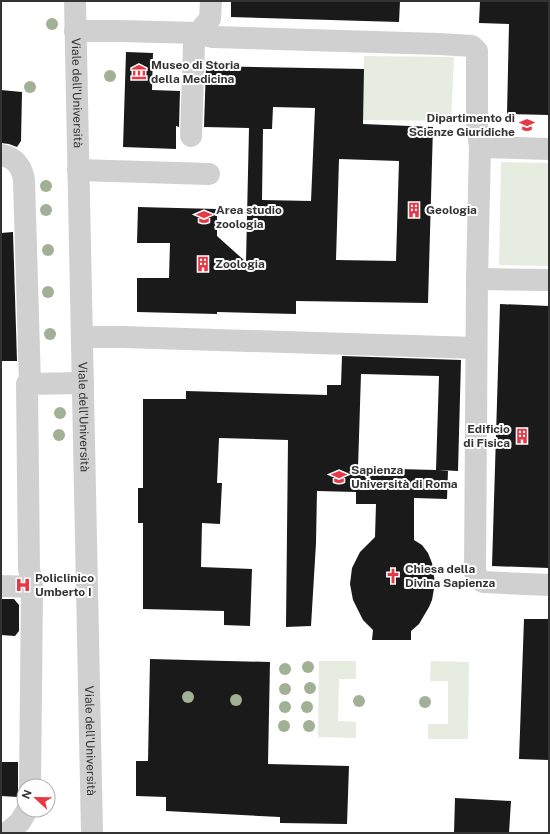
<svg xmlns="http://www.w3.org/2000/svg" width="550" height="834" viewBox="0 0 550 834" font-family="'Public Sans',sans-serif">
	<rect width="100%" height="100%" fill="#fff"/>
	<path fill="#e6ecdf" d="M 364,56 L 454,57 L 451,121 L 363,120 Z
		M 501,162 L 549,163 L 549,266 L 499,265 Z
		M 319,661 L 356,661 L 356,679 L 339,679 L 338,721 L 356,722 L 356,738 L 318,737 Z
		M 431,661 L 469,662 L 468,739 L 428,739 L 428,724 L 448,724 L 448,681 L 430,681 Z"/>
	<path fill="#1a1a1a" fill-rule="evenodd" d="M 231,1 L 400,1 L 399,22 L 231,17 Z
		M 480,1 L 549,1 L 549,115 L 507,114 L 509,24 L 479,23 Z
		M 126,52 L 153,53 L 152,90 L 180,91 L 179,127 L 176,126 L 176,149 L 123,147 Z
		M 206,66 L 364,69 L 363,124 L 433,127 L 428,303 L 296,301 L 296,314 L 217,312 L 217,314 L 137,312 L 137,278 L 169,278 L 170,243 L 137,243 L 138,207 L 217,209 L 217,236 L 246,262 L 249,128 L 204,127 ZM 273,107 L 315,108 L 311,201 L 262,200 L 263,129 L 272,129 ZM 339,159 L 399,161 L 396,261 L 336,260 Z
		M 1,90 L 22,92 L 21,141 L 17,147 L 9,144 L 1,143 Z
		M 13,232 L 17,361 L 1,361 L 1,233 Z
		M 500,304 L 549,306 L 549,568 L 492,566 Z
		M 342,356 L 461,360 L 458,471 L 438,470 L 448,471 L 447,499 L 414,498 L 414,540 L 422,545 L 428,553 L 432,563 L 435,583 L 432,600 L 429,607 L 419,624 L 411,631 L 411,640 L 372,640 L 373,630 L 363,620 L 353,600 L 350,584 L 352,568 L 360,552 L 375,537 L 376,504 L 356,504 L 356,492 L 317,491 L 316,543 L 311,626 L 286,627 L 288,440 L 219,438 L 217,483 L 222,483 L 220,524 L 202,523 L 201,567 L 252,569 L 250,626 L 224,625 L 224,611 L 143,609 L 143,523 L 138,523 L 138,488 L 143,488 L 143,399 L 186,399 L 186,391 L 327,395 L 327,385 L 341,385 ZM 361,374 L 439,376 L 436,470 L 358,468 Z
		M 1,599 L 14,599 L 19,605 L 19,631 L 15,636 L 1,635 Z
		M 524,619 L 549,619 L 549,760 L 519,759 Z
		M 150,659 L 270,662 L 268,764 L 349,766 L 347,824 L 280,823 L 280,817 L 166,811 L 166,797 L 136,796 L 136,761 L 148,761 Z
		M 1,762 L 18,762 L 18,797 L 1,796 Z
		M 455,798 L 511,801 L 509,833 L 454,833 Z"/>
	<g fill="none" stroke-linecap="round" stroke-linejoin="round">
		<g stroke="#d0d0d0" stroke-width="22">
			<path id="s1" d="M 75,1 L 92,833"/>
			<path d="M 75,31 L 119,31 L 198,33 L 213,37 L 439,44 L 472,46 L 477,51 L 477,126 L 480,147 L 477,279 L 475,573 L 479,579 L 483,582 L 549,585"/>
			<path d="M 191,136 L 194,44 L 198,33 L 210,19 L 211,1"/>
			<path d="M 480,147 L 549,149"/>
			<path d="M 1,155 C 15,157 22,167 24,180 L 30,384"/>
			<path d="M 78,170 L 209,174"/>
			<path d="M 477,279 L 549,280"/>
			<path d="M 82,337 L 123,337 L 476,348"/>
			<path d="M 1,586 L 32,587"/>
			<path d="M 30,786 L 32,587 L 29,568 L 27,384 L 83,383"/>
			<path d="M 7,833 L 20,822 L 27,810"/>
		</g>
	</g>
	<g fill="#a2b095">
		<circle cx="52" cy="24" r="6"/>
		<circle cx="110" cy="76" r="6"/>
		<circle cx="30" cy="87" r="6"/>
		<circle cx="46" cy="186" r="6"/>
		<circle cx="46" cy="210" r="6"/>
		<circle cx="48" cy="250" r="6"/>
		<circle cx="48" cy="292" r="6"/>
		<circle cx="50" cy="334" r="6"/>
		<circle cx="60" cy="413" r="6"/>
		<circle cx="59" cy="435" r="6"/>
		<circle cx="308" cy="667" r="6"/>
		<circle cx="285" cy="669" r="6"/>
		<circle cx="310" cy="688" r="6"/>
		<circle cx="285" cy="689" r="6"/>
		<circle cx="188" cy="697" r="6"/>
		<circle cx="236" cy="700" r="6"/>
		<circle cx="359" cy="701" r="6"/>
		<circle cx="425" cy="702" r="6"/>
		<circle cx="285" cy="707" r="6"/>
		<circle cx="307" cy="707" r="6"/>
		<circle cx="284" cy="726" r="6"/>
		<circle cx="309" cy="726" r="6"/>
	</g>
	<defs>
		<g id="museum-bare" transform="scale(1.2)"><path d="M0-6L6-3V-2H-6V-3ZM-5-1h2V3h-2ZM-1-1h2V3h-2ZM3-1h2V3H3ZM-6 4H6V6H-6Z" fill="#e63946" stroke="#fff" stroke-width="2.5" paint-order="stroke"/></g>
		<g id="university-bare" transform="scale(1.2)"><path d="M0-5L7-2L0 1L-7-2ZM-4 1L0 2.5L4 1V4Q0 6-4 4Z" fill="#e63946" stroke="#fff" stroke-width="2.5" paint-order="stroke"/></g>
		<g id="building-bare" transform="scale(1.2)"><path d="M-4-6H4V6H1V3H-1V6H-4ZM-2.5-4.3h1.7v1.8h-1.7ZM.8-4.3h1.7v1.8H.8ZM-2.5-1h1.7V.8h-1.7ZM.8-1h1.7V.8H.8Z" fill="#e63946" stroke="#fff" stroke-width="2.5" paint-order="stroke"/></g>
		<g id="church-bare" transform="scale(1.2)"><path d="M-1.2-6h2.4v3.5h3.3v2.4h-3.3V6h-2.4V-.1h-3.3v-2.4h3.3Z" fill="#e63946" stroke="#fff" stroke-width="2.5" paint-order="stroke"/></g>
		<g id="hospital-bare" transform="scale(1.2)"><path d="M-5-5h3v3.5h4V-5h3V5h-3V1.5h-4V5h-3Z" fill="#e63946" stroke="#fff" stroke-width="2.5" paint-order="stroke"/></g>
	</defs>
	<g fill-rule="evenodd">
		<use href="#museum-bare" x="139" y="72"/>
		<use href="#university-bare" x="527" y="125"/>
		<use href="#building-bare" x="414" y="210"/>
		<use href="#university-bare" x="204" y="217"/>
		<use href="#building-bare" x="203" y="264"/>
		<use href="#building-bare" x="522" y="436"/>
		<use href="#university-bare" x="339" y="477"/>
		<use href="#church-bare" x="393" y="576"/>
		<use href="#hospital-bare" x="23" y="585"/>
	</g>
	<g text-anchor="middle" stroke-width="4" stroke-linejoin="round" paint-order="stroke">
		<g font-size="12" font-weight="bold" fill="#333" stroke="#fff" text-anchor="start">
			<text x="151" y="69">Museo di Storia<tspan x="151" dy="14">della Medicina</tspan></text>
			<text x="515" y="122" text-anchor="end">Dipartimento di<tspan x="515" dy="14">Scienze Giuridiche</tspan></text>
			<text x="216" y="214">Area studio<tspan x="216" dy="14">zoologia</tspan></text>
			<text x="426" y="214">Geologia</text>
			<text x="215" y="268">Zoologia</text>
			<text x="510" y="433" text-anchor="end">Edificio<tspan x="510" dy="14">di Fisica</tspan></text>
			<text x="351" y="474">Sapienza<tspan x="351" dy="14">Università di Roma</tspan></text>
			<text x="405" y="573">Chiesa della<tspan x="405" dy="14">Divina Sapienza</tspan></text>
			<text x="35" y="582">Policlinico<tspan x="35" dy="14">Umberto I</tspan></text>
		</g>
		<g font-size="12" fill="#333" stroke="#fff">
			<text dy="4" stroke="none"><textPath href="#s1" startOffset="92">Viale dell'Università</textPath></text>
			<text dy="4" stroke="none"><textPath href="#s1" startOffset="416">Viale dell'Università</textPath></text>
			<text dy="4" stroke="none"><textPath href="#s1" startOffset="740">Viale dell'Università</textPath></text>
		</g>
	</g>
	<rect width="550" height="834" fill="none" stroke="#333333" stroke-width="4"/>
	<g transform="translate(36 798) rotate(292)"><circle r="19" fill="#ffffff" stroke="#adadad"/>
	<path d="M0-3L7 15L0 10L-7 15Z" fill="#e63946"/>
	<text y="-6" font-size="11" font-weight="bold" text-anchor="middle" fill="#333333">N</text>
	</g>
</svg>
